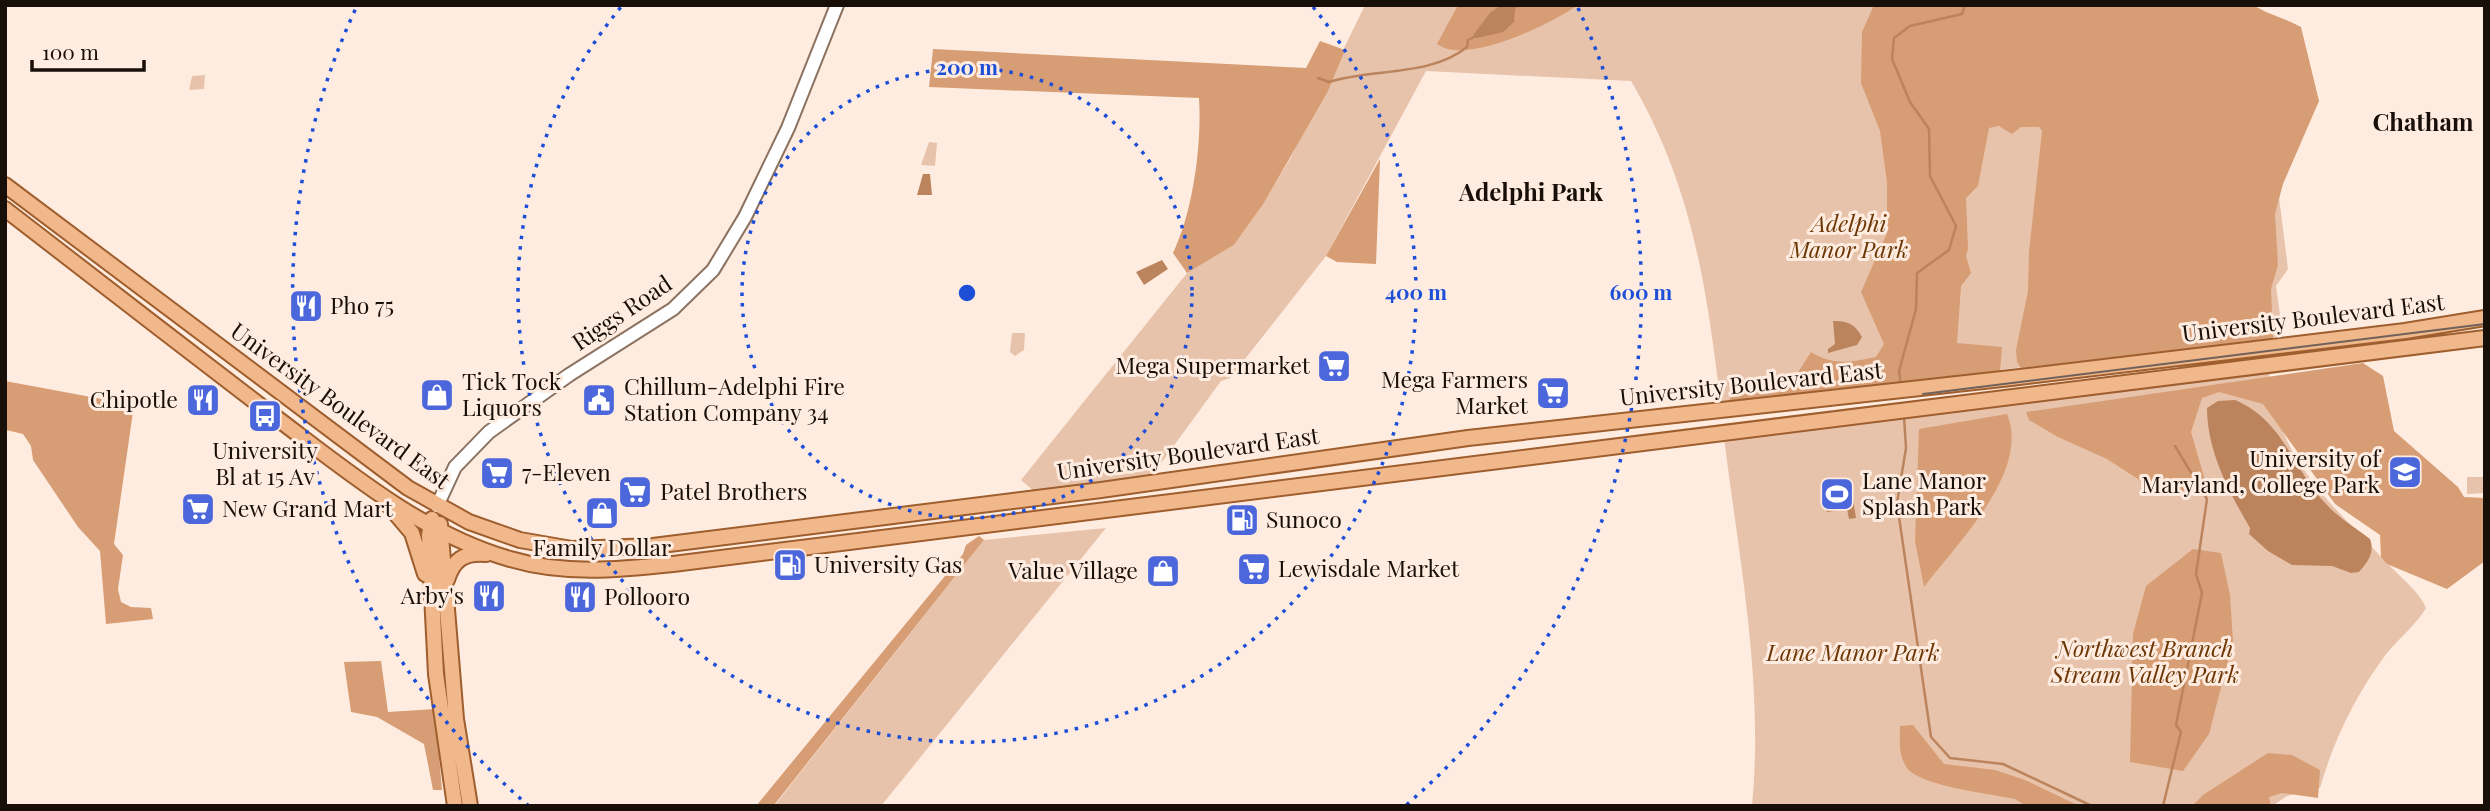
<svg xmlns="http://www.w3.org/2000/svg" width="2490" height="811" viewBox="0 0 2490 811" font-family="'Playfair Display',serif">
	<rect width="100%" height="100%" fill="#ffece0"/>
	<path fill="#e8c3ab" d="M 1365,5 L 1458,5 L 1437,47 L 1460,5 L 2183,5 L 2277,181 L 2288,269 L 2276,286 L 2283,336 L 1723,403 L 1720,398 C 1706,283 1691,183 1631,81 L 1426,71 L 1326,256 L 1230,378 L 1221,381 L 1151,477 L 1035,492 L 1021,480 L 1187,273 L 1234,245 L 1264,203 L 1291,157 Z
		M 205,75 L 204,89 L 189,90 L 192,76 Z
		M 929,142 L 937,143 L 935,166 L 921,165 Z
		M 1012,333 L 1025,333 L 1024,350 L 1015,356 L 1010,352 Z
		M 2269,372 C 2276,459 2331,503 2387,563 C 2399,576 2420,592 2426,608 C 2417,624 2399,638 2387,653 C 2356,694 2334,739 2320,788 L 2287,796 L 2272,806 L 1752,806 C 1764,683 1739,559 1724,438 Z
		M 2467,477 L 2485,477 L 2485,493 L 2467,494 Z
		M 1106,528 L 881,806 L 774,806 L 984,540 Z"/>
	<path fill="#d79d74" d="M 1458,5 L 1578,5 C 1551,24 1466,66 1437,44 Z
		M 1874,5 L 2253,5 C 2269,15 2285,18 2301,27 L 2319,101 L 2283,184 L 2275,214 L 2278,265 L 2271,289 L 2273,339 L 2021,368 L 2017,362 L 2016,350 L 2028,291 L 2029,252 L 2042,131 L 2039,127 L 2021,127 L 2012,134 L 1999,126 L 1989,128 L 1978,186 L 1966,198 L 1968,249 L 1966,256 L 1971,273 L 1961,286 L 1957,343 L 2002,347 L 2000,371 L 1729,402 L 1733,390 L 1793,380 L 1811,352 C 1833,366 1852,362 1876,357 L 1884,344 L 1861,292 L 1887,233 L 1887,182 L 1880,131 L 1861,83 L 1862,32 Z
		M 1320,41 L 1345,50 L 1328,91 L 1264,203 L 1234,245 L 1187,273 L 1173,253 C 1193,212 1202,144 1199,98 L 929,87 L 933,49 L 1306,68 Z
		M 1380,159 L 1376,264 L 1337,262 L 1326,256 Z
		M 2363,363 L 2383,376 L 2394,431 L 2458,487 L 2464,497 L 2485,498 L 2485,561 L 2447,589 L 2387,564 L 2381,557 L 2380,535 L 2335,504 L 2263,404 L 2219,392 L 2202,398 L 2191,432 L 2207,487 L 2195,494 L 2141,481 L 2107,459 L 2058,437 L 2029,420 L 2026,412 Z
		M 5,381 L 134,405 L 114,544 L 123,555 L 118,589 L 121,602 L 131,607 L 151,608 L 153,619 L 106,624 L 100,551 L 78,527 L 33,460 L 31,446 L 23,434 L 6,430 Z
		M 2007,414 C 2031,472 1956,544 1924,587 L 1915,541 L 1919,429 Z
		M 979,536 L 984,540 L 774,805 L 756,806 L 963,554 L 966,545 Z
		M 2193,549 L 2221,553 L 2230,595 L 2233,641 L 2209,734 L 2183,771 L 2130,762 L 2133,634 L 2146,586 Z
		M 381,661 L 388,712 L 435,709 L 442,790 L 433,790 L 424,744 L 377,717 L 351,712 L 344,662 Z
		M 1913,725 L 1944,764 L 1995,770 L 2025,780 L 2079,806 L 2026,806 L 2015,799 C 1992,794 1920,786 1907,768 C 1898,755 1900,741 1900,726 Z
		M 2268,753 L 2292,755 L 2320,770 L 2318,798 L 2282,793 L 2269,797 L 2271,806 L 2192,806 L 2203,795 Z"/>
	<path fill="#bc845c" d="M 1501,5 L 1519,5 L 1515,9 L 1514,22 L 1503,32 L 1477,38 L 1473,35 L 1490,13 Z
		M 923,174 L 930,174 L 932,195 L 917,195 Z
		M 1162,260 L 1168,269 L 1144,285 L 1136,272 Z
		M 1833,321 C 1848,321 1855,324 1862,337 L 1857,345 L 1828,353 L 1828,349 L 1835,344 Z
		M 2235,400 C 2285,421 2293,471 2327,505 C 2339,518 2356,528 2370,539 C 2375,552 2368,562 2359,572 L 2351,573 L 2332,566 L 2292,565 L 2268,551 L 2249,534 L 2250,528 C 2229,492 2207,451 2207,408 L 2218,401 Z
		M 1832,479 L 1836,502 L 1839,501 L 1838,495 L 1844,494 L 1848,501 L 1847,494 L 1852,493 L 1856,518 L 1849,519 L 1847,509 L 1827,512 L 1822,481 Z"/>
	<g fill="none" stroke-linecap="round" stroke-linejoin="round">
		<path stroke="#bc845c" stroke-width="2.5" d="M 1318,78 L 1329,82 C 1372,68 1430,77 1467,47 L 1468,40 L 1478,35
			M 1901,385 L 1899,371 L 1916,309 L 1917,273 L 1949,250 L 1956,226 L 1930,176 L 1929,129 L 1910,102 L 1892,59 L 1894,38 L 1910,26 L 1962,14 L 1965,5
			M 1904,416 L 1906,448 L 1897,503 L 1931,737 L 1950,758 L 2003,764 L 2092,806
			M 2163,806 L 2181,732 L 2176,725 L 2202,593 L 2196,574 L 2207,499 L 2175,446"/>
		<g stroke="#8c7260" stroke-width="16">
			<path id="secondary" d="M 437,506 L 455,467 L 489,432 L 569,375 L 673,309 L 713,270 L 745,217 L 788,128 L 837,5"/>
		</g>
		<g stroke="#9f5e2d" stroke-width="18">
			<path id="primary" d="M 5,185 L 408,488 L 469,522 L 520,540 L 572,549 L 653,546 L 1101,490 L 1468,438 L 2011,378 L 2405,331 L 2485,318
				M 5,209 C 91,276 176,341 262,407 C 339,464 416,532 510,559 C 564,575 618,570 673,564 L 2485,338
				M 390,507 L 412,533 L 425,574
				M 432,519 L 429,535 L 436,674 L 455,806
				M 440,524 L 456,719 L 470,806
				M 447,580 C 453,560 464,552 486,554"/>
		</g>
		<use href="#secondary" stroke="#fff" stroke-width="12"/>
		<use href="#primary" stroke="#f1b88c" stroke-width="14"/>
		<path stroke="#70625a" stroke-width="2" d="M 1923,394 L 2485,324"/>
	</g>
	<g fill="none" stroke="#1d4ed8" stroke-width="3.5" stroke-dasharray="3.5 7">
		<circle cx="967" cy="293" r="225"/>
		<path d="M1313 7A449 449 0 1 1 621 7"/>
		<path d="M529 806A674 674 0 0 1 356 8M1578 8A674 674 0 0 1 1405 806"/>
	</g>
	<defs>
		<g id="restaurant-square" transform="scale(1.75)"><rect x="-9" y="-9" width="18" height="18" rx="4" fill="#4c67db" stroke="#ffece0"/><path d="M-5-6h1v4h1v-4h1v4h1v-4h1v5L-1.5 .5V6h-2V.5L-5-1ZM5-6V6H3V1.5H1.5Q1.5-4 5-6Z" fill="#fff"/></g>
		<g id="supermarket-square" transform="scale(1.75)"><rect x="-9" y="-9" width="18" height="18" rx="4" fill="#4c67db" stroke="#ffece0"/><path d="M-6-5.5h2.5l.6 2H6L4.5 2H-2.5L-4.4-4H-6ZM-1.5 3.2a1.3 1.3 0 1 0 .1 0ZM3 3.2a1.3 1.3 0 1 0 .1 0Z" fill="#fff"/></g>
		<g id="shop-square" transform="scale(1.75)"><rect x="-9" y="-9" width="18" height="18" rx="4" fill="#4c67db" stroke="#ffece0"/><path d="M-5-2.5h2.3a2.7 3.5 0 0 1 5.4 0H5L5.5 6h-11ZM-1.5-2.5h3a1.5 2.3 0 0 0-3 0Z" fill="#fff"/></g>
		<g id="civic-square" transform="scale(1.75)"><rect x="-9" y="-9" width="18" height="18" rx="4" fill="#4c67db" stroke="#ffece0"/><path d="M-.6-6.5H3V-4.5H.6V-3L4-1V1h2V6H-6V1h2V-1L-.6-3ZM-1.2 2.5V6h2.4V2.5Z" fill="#fff"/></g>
		<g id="bus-square" transform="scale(1.75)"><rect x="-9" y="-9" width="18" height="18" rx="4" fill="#4c67db" stroke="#ffece0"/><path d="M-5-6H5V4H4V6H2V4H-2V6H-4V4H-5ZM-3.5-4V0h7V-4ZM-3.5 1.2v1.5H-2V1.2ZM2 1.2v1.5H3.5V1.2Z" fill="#fff"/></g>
		<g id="university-square" transform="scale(1.75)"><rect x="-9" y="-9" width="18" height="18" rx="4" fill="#4c67db" stroke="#ffece0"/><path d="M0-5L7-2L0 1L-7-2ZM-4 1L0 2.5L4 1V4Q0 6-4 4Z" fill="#fff"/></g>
		<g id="stadium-square" transform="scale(1.75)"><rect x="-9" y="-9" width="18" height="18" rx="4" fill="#4c67db" stroke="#ffece0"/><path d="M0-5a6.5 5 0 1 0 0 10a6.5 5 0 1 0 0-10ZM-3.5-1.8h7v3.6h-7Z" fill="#fff"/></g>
		<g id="fuel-square" transform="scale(1.75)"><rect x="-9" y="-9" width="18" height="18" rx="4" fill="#4c67db" stroke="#ffece0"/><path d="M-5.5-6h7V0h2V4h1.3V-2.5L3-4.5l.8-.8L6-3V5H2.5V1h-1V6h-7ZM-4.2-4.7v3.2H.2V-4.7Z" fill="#fff"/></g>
	</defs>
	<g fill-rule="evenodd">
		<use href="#restaurant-square" x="306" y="306"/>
		<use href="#supermarket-square" x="1334" y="366"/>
		<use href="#supermarket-square" x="1553" y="393"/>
		<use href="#shop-square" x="437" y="395"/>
		<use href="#restaurant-square" x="203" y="400"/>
		<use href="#civic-square" x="599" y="400"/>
		<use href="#bus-square" x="265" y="416"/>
		<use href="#university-square" x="2405" y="472"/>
		<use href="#supermarket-square" x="497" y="473"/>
		<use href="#supermarket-square" x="635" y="492"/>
		<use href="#stadium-square" x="1837" y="494"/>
		<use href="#supermarket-square" x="198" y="509"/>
		<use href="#shop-square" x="602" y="513"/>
		<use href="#fuel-square" x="1242" y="520"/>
		<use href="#fuel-square" x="790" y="565"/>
		<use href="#supermarket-square" x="1254" y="569"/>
		<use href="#shop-square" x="1163" y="571"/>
		<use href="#restaurant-square" x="489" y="596"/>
		<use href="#restaurant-square" x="580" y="597"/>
	</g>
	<g text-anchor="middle" stroke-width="6" stroke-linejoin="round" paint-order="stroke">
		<g font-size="23" font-style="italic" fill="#6d3705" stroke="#ffece0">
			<text x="1849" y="232">Adelphi<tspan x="1849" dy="26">Manor Park</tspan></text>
			<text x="2145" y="657">Northwest Branch<tspan x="2145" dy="26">Stream Valley Park</tspan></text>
			<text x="1853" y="661">Lane Manor Park</text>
		</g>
		<g font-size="23" fill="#190f09" stroke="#ffece0" text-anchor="start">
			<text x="330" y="314">Pho 75</text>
			<text x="1310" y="374" text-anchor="end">Mega Supermarket</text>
			<text x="1528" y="388" text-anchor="end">Mega Farmers<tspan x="1528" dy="26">Market</tspan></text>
			<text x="462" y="390">Tick Tock<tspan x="462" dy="26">Liquors</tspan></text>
			<text x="624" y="395">Chillum-Adelphi Fire<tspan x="624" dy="26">Station Company 34</tspan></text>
			<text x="178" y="408" text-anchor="end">Chipotle</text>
			<text x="265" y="459" text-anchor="middle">University<tspan x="265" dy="26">Bl at 15 Av</tspan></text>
			<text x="2380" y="467" text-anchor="end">University of<tspan x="2380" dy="26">Maryland, College Park</tspan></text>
			<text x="522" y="481">7-Eleven</text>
			<text x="1862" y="489">Lane Manor<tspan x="1862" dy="26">Splash Park</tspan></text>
			<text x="660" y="500">Patel Brothers</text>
			<text x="222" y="517">New Grand Mart</text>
			<text x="1266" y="528">Sunoco</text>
			<text x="602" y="556" text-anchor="middle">Family Dollar</text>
			<text x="814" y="573">University Gas</text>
			<text x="1278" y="577">Lewisdale Market</text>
			<text x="1138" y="579" text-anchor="end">Value Village</text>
			<text x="464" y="604" text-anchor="end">Arby's</text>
			<text x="604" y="605">Pollooro</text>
		</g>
		<g font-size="23" fill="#190f09" stroke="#ffece0">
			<text transform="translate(622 313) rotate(-34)" y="8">Riggs Road</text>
			<text transform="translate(2313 318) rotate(-7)" y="8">University Boulevard East</text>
			<text transform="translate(1751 384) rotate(-6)" y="8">University Boulevard East</text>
			<text transform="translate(340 406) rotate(36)" y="8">University Boulevard East</text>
			<text transform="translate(1188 454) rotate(-8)" y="8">University Boulevard East</text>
		</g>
		<g font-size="24" font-weight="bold" fill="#190f09" stroke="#ffece0">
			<text x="2423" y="131">Chatham</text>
			<text x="1531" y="201">Adelphi Park</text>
		</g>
	</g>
	<circle cx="967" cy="293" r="10" fill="#1d4ed8" stroke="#ffece0" stroke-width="3.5"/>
	<g font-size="21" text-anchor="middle" font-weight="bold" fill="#1d4ed8" stroke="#ffece0" stroke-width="6" stroke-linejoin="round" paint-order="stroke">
		<text x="967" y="75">200 m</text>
		<text x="1416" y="300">400 m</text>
		<text x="1641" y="300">600 m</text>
	</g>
	<rect width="2490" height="811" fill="none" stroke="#190f09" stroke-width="14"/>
	<path d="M32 60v10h112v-10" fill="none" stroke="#190f09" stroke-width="3.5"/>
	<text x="42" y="60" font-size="21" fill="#190f09" stroke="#ffece0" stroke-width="5" paint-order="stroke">100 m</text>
</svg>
